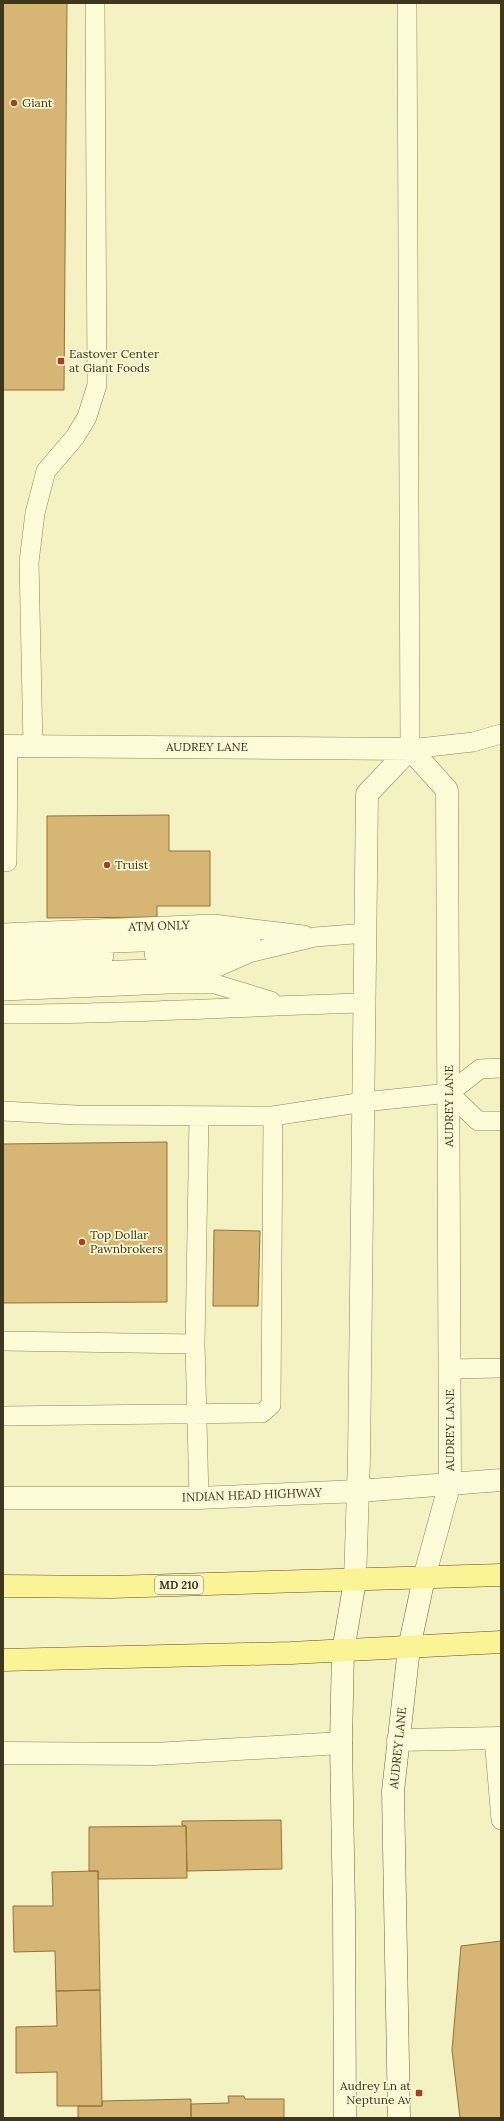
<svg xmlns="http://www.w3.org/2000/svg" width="504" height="2121" viewBox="0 0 504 2121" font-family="Lora,serif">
	<rect width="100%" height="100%" fill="#f4f1c3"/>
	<path fill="#d7b575" stroke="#94733a" d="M 3,3 L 67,3 L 64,390 L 3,390 Z
		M 169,815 L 169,851 L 210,851 L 210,906 L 157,906 L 157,917 L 47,918 L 47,816 Z
		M 167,1142 L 167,1302 L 3,1303 L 3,1144 Z
		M 214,1230 L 260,1231 L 258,1306 L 213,1306 Z
		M 281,1820 L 282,1869 L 187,1871 L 186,1826 L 182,1825 L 182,1821 Z
		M 186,1826 L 187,1878 L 98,1879 L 98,1871 L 89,1871 L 89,1827 Z
		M 98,1871 L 100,1990 L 56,1991 L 55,1951 L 14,1952 L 13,1906 L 53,1906 L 52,1872 Z
		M 501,1941 L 501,2118 L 460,2118 L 452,2050 L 461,1946 Z
		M 100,1990 L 102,2106 L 57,2106 L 57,2072 L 16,2073 L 16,2027 L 57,2026 L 56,1991 Z
		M 228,2096 L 244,2096 L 245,2099 L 284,2099 L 284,2118 L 191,2118 L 191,2104 L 229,2103 Z
		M 191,2099 L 191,2118 L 78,2118 L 78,2106 L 102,2106 L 102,2101 Z"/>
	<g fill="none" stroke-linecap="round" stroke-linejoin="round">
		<g stroke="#918457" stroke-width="20">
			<path id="lane" d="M 407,3 L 410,749 L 473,742 L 501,734
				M 33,746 L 29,562 L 35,513 L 46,471 L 75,437 L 87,417 L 97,385 L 95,3
				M 3,862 L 7,862 L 8,747
				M 3,933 L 213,924 L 304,935
				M 3,947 L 251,938
				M 154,954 L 240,953
				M 3,961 L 104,956
				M 3,975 L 171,968 L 215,968 L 249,953 L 315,937 L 366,933
				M 3,991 L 169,984 L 215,984 L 271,1001
				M 3,1014 C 124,1015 244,1006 365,1003
				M 449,1093 L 478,1121 L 501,1121
				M 3,1111 L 76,1115 L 273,1116 L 364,1102 L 449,1093 L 480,1069 L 501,1068
				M 3,1341 L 195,1344 L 199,1116
				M 195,1344 L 199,1498
				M 450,1369 L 501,1368
				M 3,1416 L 262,1413 L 271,1405 L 273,1116
				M 494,1738 L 501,1820"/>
		</g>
		<g stroke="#918457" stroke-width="23">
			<path id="street" d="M 3,746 L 410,749 L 447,790 L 450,1483 L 424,1578
				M 3,1498 L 199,1498 L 359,1491 L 501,1480
				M 355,1581 L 359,1459 L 367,794 L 410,749
				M 398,1740 L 501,1738
				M 3,1753 L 155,1754 L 341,1743"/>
		</g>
		<g stroke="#73643a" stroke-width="23">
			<path id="secondary" d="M 345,2118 L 344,1910 L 341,1743 L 343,1651 L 355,1581
				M 399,2118 L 393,1791 L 409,1648 L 424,1578"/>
		</g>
		<g stroke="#5f4f2c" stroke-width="23">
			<path id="primary" d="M 3,1586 L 111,1587 L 501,1575
				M 3,1660 L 291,1653 L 501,1642"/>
		</g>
		<use href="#lane" stroke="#fdfbd8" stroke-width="19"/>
		<use href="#street" stroke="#fdfbd8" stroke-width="22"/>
		<use href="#secondary" stroke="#fdfbd8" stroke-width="22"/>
		<use href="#primary" stroke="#fbf497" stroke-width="22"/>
	</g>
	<g fill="#a83f1f" stroke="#faf8d4" stroke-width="1.5">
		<circle cx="14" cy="103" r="4"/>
		<rect x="57" y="357" width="8" height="8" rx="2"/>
		<circle cx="107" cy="865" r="4"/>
		<circle cx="82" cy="1242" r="4"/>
		<rect x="415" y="2089" width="8" height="8" rx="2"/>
	</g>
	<g text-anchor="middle" stroke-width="3.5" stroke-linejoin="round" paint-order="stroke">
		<rect fill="#faf8d4" stroke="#777054" stroke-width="1" x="155" y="1576" width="48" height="18" rx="3"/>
		<g font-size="11" font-weight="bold" fill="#3f361d">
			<text x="179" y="1589">MD 210</text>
		</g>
		<g font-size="12" fill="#3f361d" stroke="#faf8d4" text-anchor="start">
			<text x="22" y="107">Giant</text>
			<text x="69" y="358">Eastover Center<tspan x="69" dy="14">at Giant Foods</tspan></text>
			<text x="115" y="869">Truist</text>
			<text x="90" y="1239">Top Dollar<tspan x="90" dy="14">Pawnbrokers</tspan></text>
			<text x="411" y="2090" text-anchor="end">Audrey Ln at<tspan x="411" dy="14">Neptune Av</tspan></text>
		</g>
		<g font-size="12" fill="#3f361d" stroke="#faf8d4">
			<text x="207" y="751">AUDREY LANE</text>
			<text transform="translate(159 926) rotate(-2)" y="4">ATM ONLY</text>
			<text transform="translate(449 1106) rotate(-90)" y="4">AUDREY LANE</text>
			<text transform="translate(450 1430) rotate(-90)" y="4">AUDREY LANE</text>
			<text transform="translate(252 1495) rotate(-2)" y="4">INDIAN HEAD HIGHWAY</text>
			<text transform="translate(398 1748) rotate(-84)" y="4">AUDREY LANE</text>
		</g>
	</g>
	<rect width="504" height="2121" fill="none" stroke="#3f361d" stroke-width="8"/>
</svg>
